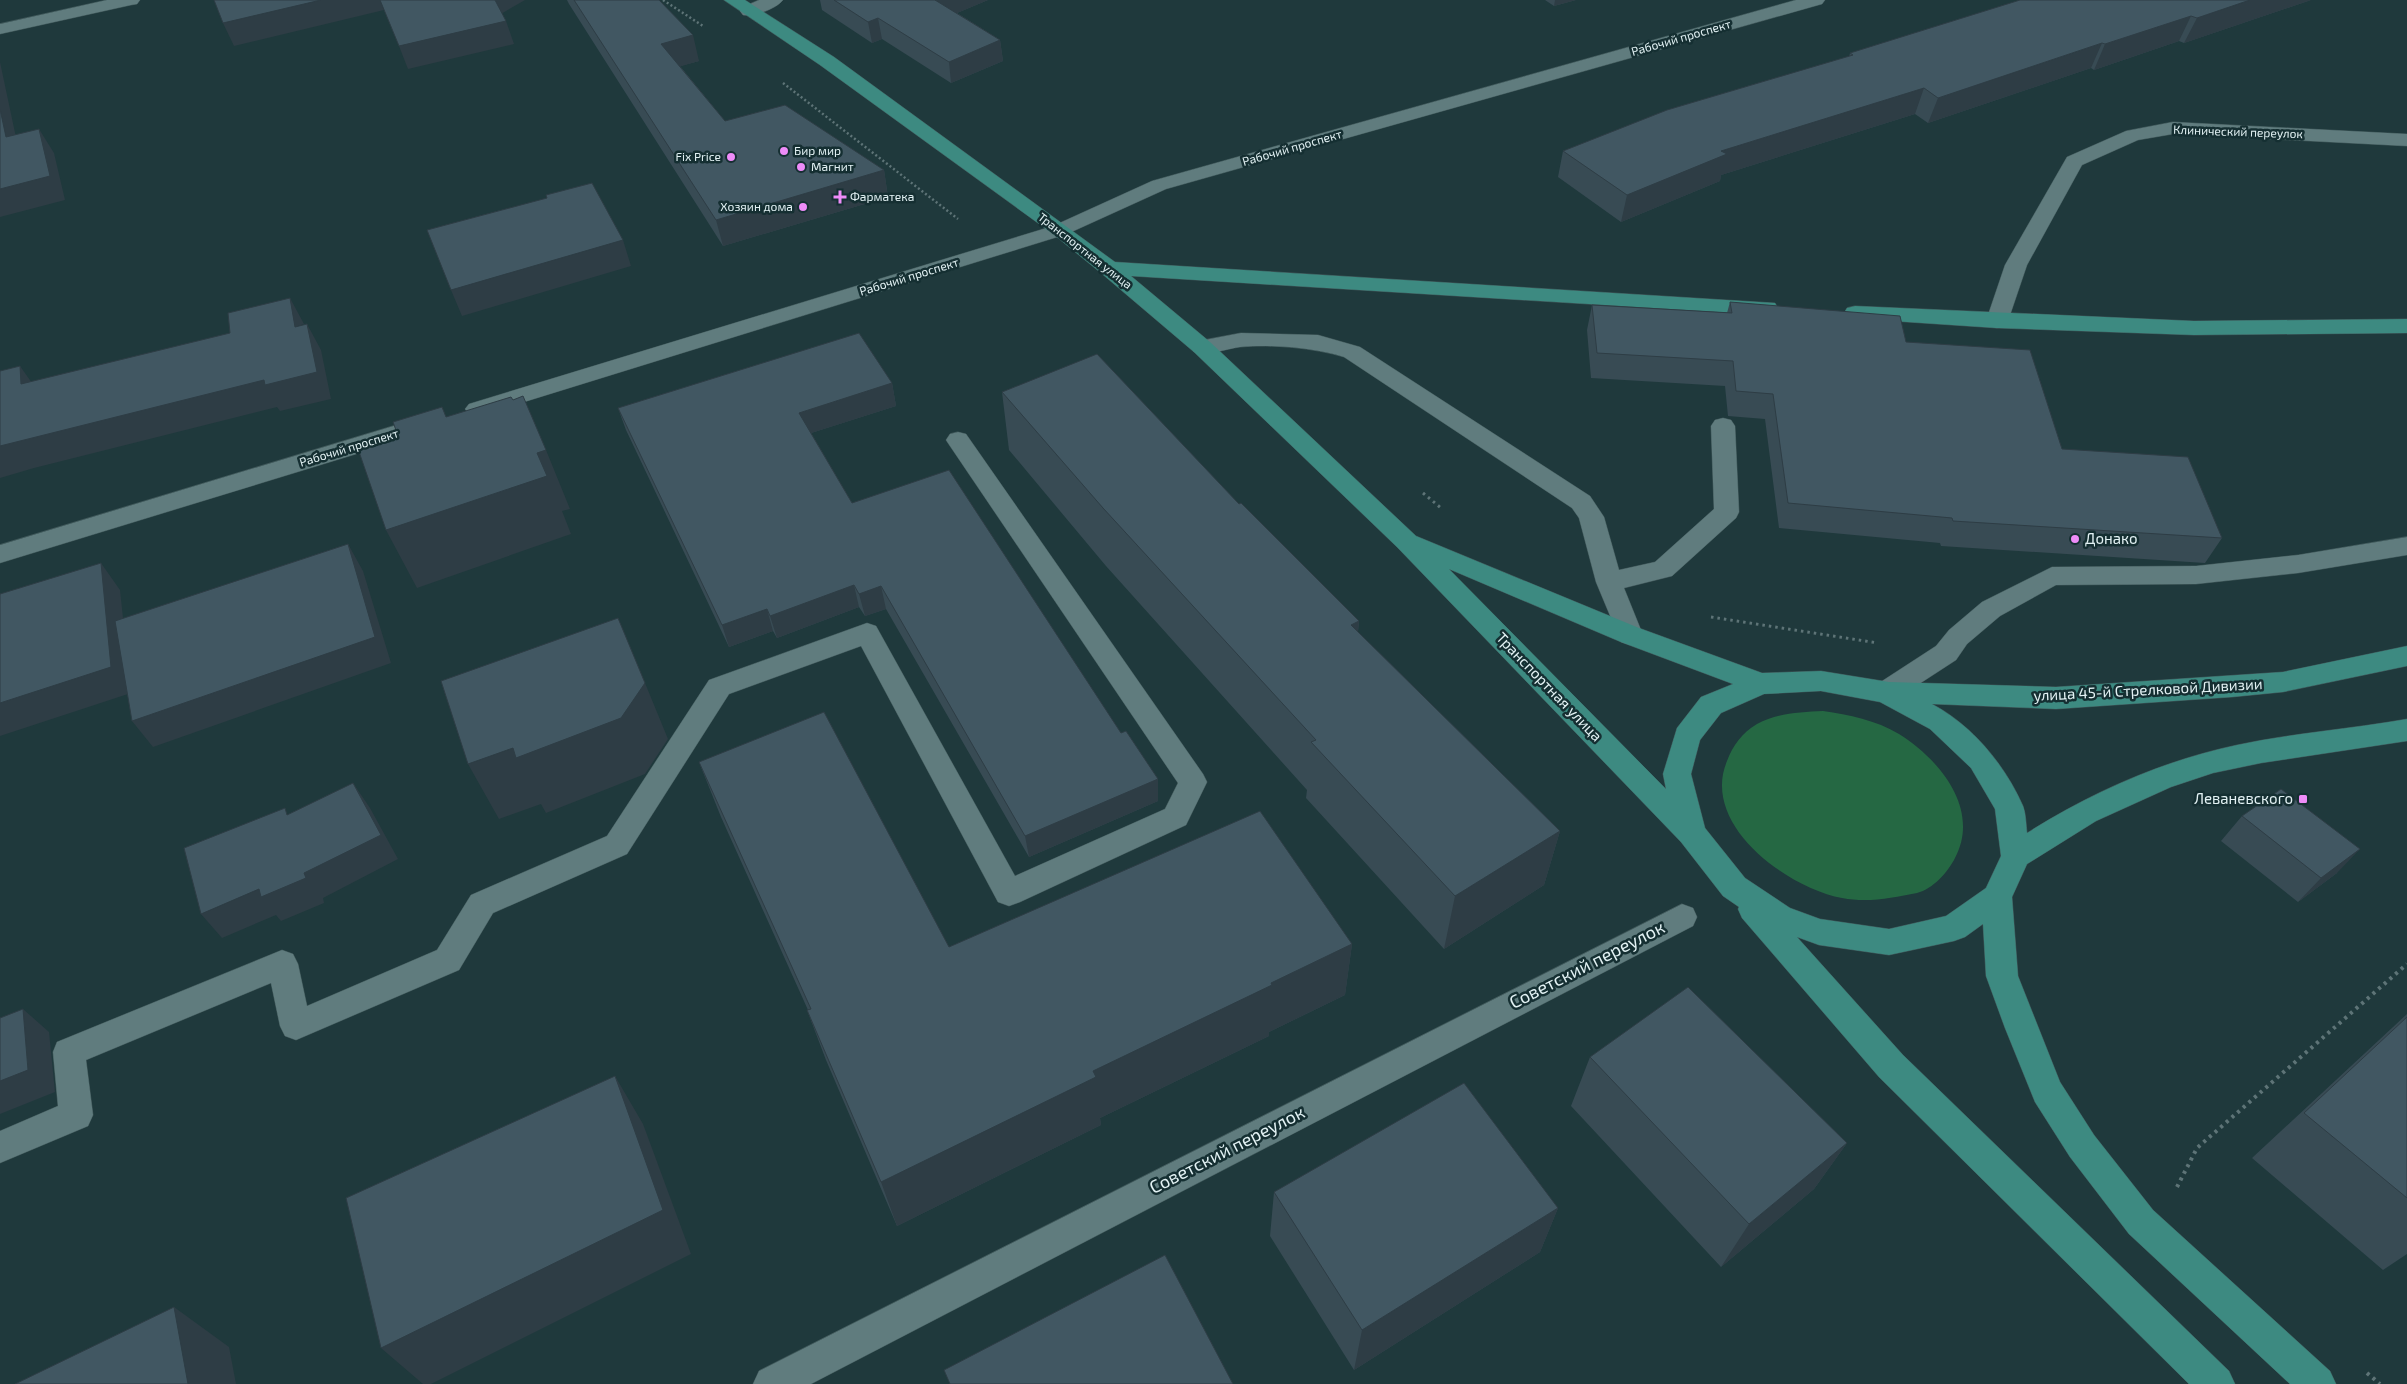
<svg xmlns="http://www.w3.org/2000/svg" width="2407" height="1384" viewBox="0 0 2407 1384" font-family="'Exo 2',sans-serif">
	<rect width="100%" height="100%" fill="#1f393c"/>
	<path fill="#256843" d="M 1823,711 C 1849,715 1876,720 1899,734 C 1939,759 1981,809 1955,858 C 1948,872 1933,889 1917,893 C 1892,898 1868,903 1842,898 C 1788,888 1700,825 1727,761 C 1733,745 1742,733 1757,724 C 1777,713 1801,712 1823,711 Z"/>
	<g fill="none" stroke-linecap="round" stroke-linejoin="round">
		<g stroke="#3f5759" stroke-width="1">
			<path id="minor" d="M 107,0 L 140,0 L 137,4 L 131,5 L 0,34 L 0,24 Z
				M 759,0 L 783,0 C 776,9 754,17 743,15 L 740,11 L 743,7 Z
				M 1796,0 L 1825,0 L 1822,4 L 1166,189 L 1067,234 L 485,414 L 477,417 L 469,414 L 465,409 L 469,404 L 1053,226 L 1152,181 Z
				M 2173,122 L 2407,134 L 2407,146 L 2173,134 L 2138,140 L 2082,165 L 2027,265 L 2008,321 L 2005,326 L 1997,328 L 1989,326 L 1986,321 L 2005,265 L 2067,157 L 2126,131 Z
				M 1241,333 L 1318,335 L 1360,347 L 1590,496 L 1604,517 L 1619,570 L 1655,562 L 1714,509 L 1711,426 L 1715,420 L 1723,418 L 1731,420 L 1735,426 L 1739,512 L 1736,518 L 1672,576 L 1624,588 L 1643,635 L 1639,642 L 1630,645 L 1621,642 L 1596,582 L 1579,518 L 1572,508 L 1344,357 C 1314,348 1272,344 1240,347 C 1225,349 1209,356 1194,352 L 1191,347 L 1194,342 Z
				M 433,414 L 441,416 L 445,422 L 441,428 L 0,563 L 0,545 Z
				M 958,432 L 966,434 L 1203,774 L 1207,782 L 1186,825 L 1020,902 L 1009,906 L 998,902 L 861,646 L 729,694 L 627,854 L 493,913 L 459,970 L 296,1040 L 285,1036 L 280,1026 L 271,983 L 86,1060 L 93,1115 L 88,1126 L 0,1163 L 0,1131 L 58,1106 L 53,1052 L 57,1042 L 282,950 L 293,954 L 298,964 L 307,1006 L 437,950 L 471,895 L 607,836 L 709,680 L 867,623 L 876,626 L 1015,876 L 1165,809 L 1178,783 L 950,446 L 946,440 L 950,434 Z
				M 2407,537 L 2407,555 L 2298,573 L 2196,584 L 2056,585 L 2000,616 L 1967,644 L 1956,660 L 1896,699 L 1886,703 L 1876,699 L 1872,692 L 1876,685 L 1936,646 L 1949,630 L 1982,602 L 2052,567 L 2196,566 L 2298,555 Z
				M 1682,904 L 1693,908 L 1697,917 L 1693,926 L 811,1384 L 753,1384 L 759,1371 Z"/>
		</g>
		<g stroke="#3f5759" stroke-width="1">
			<path id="major" d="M 724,0 L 745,0 L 834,57 L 1115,262 L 1775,303 L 1778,308 L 1775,313 L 1767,315 L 1131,276 L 1210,342 L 1416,536 L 1639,628 L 1762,673 L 1821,671 L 1889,682 L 2056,687 L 2283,672 L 2407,646 L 2407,666 L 2283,692 L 2232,697 L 2056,709 L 1932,704 C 1972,725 2005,765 2023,806 C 2026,814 2026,824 2027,833 C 2092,792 2162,761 2237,745 C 2293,733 2351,729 2407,719 L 2407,741 L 2261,763 L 2213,773 L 2171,787 L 2096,821 L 2027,864 L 2012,897 L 2018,976 L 2060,1082 L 2094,1135 L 2153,1210 L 2330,1371 L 2336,1384 L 2290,1384 L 2129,1234 L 2070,1157 L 2035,1102 L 2005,1028 L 1986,976 L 1983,924 L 1965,937 L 1954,941 L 1889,955 L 1819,945 L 1797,937 L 1903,1055 L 2229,1371 L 2235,1384 L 2189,1384 L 1879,1077 L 1742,918 L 1738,909 L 1739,907 L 1723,896 L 1681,842 L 1397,547 L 1194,352 L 1101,273 L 1053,234 L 820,65 ZM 1449,569 L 1621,642 L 1733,684 L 1701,697 L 1677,728 L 1663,774 L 1666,789 ZM 1821,691 L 1880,702 L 1930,729 L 1971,768 L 1995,809 L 2001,856 L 1986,888 L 1946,916 L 1889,929 L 1820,919 L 1790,908 L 1745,878 L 1705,828 L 1691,774 L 1700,740 L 1721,713 L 1764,694 Z
				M 1855,306 L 2194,321 L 2407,319 L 2407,333 L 2194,335 L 1997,328 L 1847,318 L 1844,313 L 1847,308 Z"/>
		</g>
		<path stroke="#5e7477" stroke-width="2.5" stroke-dasharray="2 2.5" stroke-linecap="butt" d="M 663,0 L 703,26
			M 783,83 L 958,219"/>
		<path stroke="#5e7477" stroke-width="3" stroke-dasharray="2.5 4" stroke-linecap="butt" d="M 1423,493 L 1441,508
			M 1711,617 L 1878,643"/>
		<path stroke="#5e7477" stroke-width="4" stroke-dasharray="3 4.5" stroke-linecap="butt" d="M 2177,1187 L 2197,1148 L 2407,964
			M 2367,1373 L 2380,1384"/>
		<use href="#minor" fill="#607c7e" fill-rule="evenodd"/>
		<use href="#major" fill="#3d8a81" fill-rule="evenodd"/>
	</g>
	<path fill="#384b54" d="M 567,0 L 659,0 L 699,61 L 680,66 L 725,121 L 884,170 L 888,197 L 723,246 L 569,4 Z
		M 820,0 L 988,0 L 957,13 L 1000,40 L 1003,61 L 951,83 L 882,39 L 872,43 L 822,10 Z
		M 1545,0 L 1576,0 L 1554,6 Z
		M 2311,0 L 2184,43 L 2179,41 L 2094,70 L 2091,68 L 1928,123 L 1915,114 L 1721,175 L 1720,181 L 1621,222 L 1558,177 L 1563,151 L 1849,57 L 1850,53 Z
		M 1730,302 L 1906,342 L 2062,449 L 2222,538 L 2205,563 L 1941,546 L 1940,543 L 1779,528 L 1765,419 L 1728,416 L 1725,386 L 1591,378 L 1587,330 L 1592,305 L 1727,313 Z
		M 892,383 L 896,406 L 811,433 L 852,503 L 1121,733 L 1158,779 L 1158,801 L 1029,857 L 886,609 L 865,616 L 859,607 L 777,638 L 773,631 L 729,647 L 626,430 L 618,408 Z
		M 1002,392 L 1239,504 L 1359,621 L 1358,632 L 1560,831 L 1544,885 L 1444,949 L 1306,798 L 1307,790 L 1106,566 L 1009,450 Z
		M 699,762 L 949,947 L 1352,944 L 1345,995 L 1269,1032 L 1269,1036 L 1100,1118 L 1101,1125 L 897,1226 L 826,1060 L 807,1010 L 808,1010 L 721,817 Z
		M 2242,816 L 2337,873 L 2298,902 L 2221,841 Z
		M 2407,1014 L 2407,1254 L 2383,1270 L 2252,1158 Z
		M 1590,1057 L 1847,1143 L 1814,1189 L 1721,1267 L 1571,1106 Z
		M 1274,1192 L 1558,1208 L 1540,1252 L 1354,1370 L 1270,1236 Z"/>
	<path fill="#2e3d45" d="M 321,0 L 380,0 L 384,10 L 234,46 L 223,23 Z
		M 493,0 L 525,0 L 499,15 Z
		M 935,0 L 988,0 L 938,21 Z
		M 1555,0 L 1576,0 L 1554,6 Z
		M 2250,0 L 2311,0 L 2184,43 L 2197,18 Z
		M 2191,16 L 2179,41 L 2094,70 L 2105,44 Z
		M 878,18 L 882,39 L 872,43 L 868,22 Z
		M 506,21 L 514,44 L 408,69 L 399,46 Z
		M 693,35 L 699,61 L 668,70 L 661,44 Z
		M 1000,40 L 1003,61 L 951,83 L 949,62 Z
		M 2102,43 L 2091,68 L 1928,123 L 1938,98 Z
		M 0,62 L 21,161 L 6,137 L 0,109 Z
		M 1924,88 L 1915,114 L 1721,175 L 1720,181 L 1621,222 L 1627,195 L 1721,151 Z
		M 39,129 L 54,153 L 65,200 L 0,217 L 0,189 Z
		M 884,170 L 888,197 L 723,246 L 716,220 Z
		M 623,240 L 631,266 L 462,316 L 451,290 Z
		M 290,298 L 304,324 L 295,327 Z
		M 307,324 L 321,350 L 331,399 L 280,411 L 277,407 L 34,468 L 0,478 L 0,446 Z
		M 20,366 L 39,393 L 21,384 Z
		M 892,383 L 896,406 L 805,435 L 799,413 Z
		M 546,450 L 570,509 L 562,511 L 571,534 L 417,588 L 386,530 L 537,453 Z
		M 348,544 L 363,571 L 391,663 L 153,747 L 132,721 Z
		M 101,563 L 120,590 L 131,693 L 0,736 L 0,703 Z
		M 854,585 L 859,607 L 777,638 L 770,616 Z
		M 881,586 L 886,609 L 865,616 L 859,594 Z
		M 767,609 L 773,631 L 729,647 L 722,625 Z
		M 1359,621 L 1353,678 L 1351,625 Z
		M 645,683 L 668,739 L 645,774 L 546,813 L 541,804 L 499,819 L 468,764 L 513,748 Z
		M 1158,779 L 1158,801 L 1029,857 L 1025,836 Z
		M 353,783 L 370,808 L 398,859 L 323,898 L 324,903 L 281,921 L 276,915 L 222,938 L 201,914 L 259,889 L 304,873 Z
		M 1560,831 L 1544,885 L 1444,949 L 1455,896 Z
		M 2360,849 L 2337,873 L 2298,902 L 2321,878 Z
		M 1352,944 L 1345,995 L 1269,1032 L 1269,1036 L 1100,1118 L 1101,1125 L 897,1226 L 881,1182 L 1093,1071 L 1271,983 Z
		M 23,1009 L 49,1032 L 55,1092 L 0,1114 L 0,1081 Z
		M 615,1076 L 643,1124 L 691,1254 L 431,1384 L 423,1384 L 381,1348 Z
		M 1847,1143 L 1814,1189 L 1721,1267 L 1749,1224 Z
		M 1558,1208 L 1540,1252 L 1354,1370 L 1362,1330 Z
		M 174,1307 L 229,1347 L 236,1384 L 188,1384 Z"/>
	<path fill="#415762" stroke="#2e3d45" d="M 214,0 L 321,0 L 223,23 Z
		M 380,0 L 495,0 L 506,21 L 399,46 Z
		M 574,0 L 659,0 L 693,35 L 661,44 L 725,121 L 785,105 L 884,170 L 716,220 Z
		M 834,0 L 936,0 L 935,0 L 1000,40 L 949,62 L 878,18 L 868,22 Z
		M 2020,0 L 2250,0 L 2197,18 L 2191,16 L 2105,44 L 2102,43 L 1938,98 L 1924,88 L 1721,151 L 1727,154 L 1627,195 L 1563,151 L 1667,110 L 1853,55 L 1850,53 Z
		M 0,109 L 6,137 L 39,129 L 50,176 L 0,189 Z
		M 592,183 L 623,240 L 451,290 L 427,230 L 547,198 L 546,195 Z
		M 290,298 L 295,327 L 307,324 L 317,372 L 265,385 L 264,380 L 0,446 L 0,371 L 20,366 L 21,384 L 230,333 L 228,313 Z
		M 1730,302 L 1900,316 L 1906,342 L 2030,350 L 2062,449 L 2188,457 L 2222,538 L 1953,521 L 1952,518 L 1788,503 L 1773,394 L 1736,391 L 1733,361 L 1597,353 L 1592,305 L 1732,313 Z
		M 859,333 L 892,383 L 799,413 L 852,503 L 949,470 L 1121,733 L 1126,731 L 1158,779 L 1025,836 L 881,586 L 859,594 L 854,585 L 770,616 L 767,609 L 722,625 L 618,408 Z
		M 1097,354 L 1239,504 L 1241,503 L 1359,621 L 1351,625 L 1560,831 L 1455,896 L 1311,742 L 1316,740 L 1103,508 L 1002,392 Z
		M 523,396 L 546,450 L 537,453 L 547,476 L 386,530 L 357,446 L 397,433 L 393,422 L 442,407 L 446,417 L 511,397 L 513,400 Z
		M 348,544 L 375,637 L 132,721 L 115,621 Z
		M 101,563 L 111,667 L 0,703 L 0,594 Z
		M 618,618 L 645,683 L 621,718 L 516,758 L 513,748 L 468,764 L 441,681 Z
		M 824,712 L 949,947 L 1260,811 L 1352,944 L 1271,983 L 1272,985 L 1093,1071 L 1096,1077 L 881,1182 L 807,1010 L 811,1009 L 699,762 Z
		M 353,783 L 381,835 L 304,873 L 306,878 L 261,897 L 259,889 L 201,914 L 184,848 L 285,808 L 287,815 Z
		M 2281,789 L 2360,849 L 2321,878 L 2242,816 Z
		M 1688,987 L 1847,1143 L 1749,1224 L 1590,1057 Z
		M 23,1009 L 28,1070 L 0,1081 L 0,1018 Z
		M 2407,1017 L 2407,1198 L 2304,1113 Z
		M 615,1076 L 663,1210 L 381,1348 L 346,1198 Z
		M 1464,1083 L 1558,1208 L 1362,1330 L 1274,1192 Z
		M 1165,1255 L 1233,1384 L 950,1384 L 944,1370 Z
		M 174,1307 L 188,1384 L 15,1384 Z"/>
	<g fill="#ee8cf8" stroke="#152f32" stroke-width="2">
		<circle cx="784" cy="151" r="5"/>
		<circle cx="731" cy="157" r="5"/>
		<circle cx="801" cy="167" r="5"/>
		<path d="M837.5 189.5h5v5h5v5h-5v5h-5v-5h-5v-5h5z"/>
		<circle cx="803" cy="207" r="5"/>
		<circle cx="2075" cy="539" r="5"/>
		<rect x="2298" y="794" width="10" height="10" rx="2.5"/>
	</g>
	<g text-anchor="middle" stroke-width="5" stroke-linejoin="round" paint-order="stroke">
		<g font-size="12" fill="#e3f2f4" stroke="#152f32">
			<text transform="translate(1681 38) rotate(-16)" y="4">Рабочий проспект</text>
			<text transform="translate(2238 132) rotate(2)" y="4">Клинический переулок</text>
			<text transform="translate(1292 148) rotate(-16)" y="4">Рабочий проспект</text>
			<text transform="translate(1085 251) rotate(38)" y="4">Транспортная улица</text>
			<text transform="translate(909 277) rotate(-17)" y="4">Рабочий проспект</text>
			<text transform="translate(349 448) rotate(-17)" y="4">Рабочий проспект</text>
		</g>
		<g font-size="12" fill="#e3f2f4" stroke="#152f32" text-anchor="start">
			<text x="794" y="155">Бир мир</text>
			<text x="721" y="161" text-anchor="end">Fix Price</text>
			<text x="811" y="171">Магнит</text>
			<text x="850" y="201">Фарматека</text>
			<text x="793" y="211" text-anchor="end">Хозяин дома</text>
		</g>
		<g font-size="15" fill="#e3f2f4" stroke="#152f32" text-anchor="start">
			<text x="2085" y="544">Донако</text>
			<text x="2293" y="804" text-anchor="end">Леваневского</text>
		</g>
		<g font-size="15" fill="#e3f2f4" stroke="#152f32">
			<text transform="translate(1549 687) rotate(46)" y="5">Транспортная улица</text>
			<text transform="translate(2148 690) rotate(-3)" y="5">улица 45-й Стрелковой Дивизии</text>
		</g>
		<g font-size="18" fill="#e3f2f4" stroke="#152f32">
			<text transform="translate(1587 965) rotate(-27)" y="6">Советский переулок</text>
			<text transform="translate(1227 1150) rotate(-27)" y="6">Советский переулок</text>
		</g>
	</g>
</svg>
